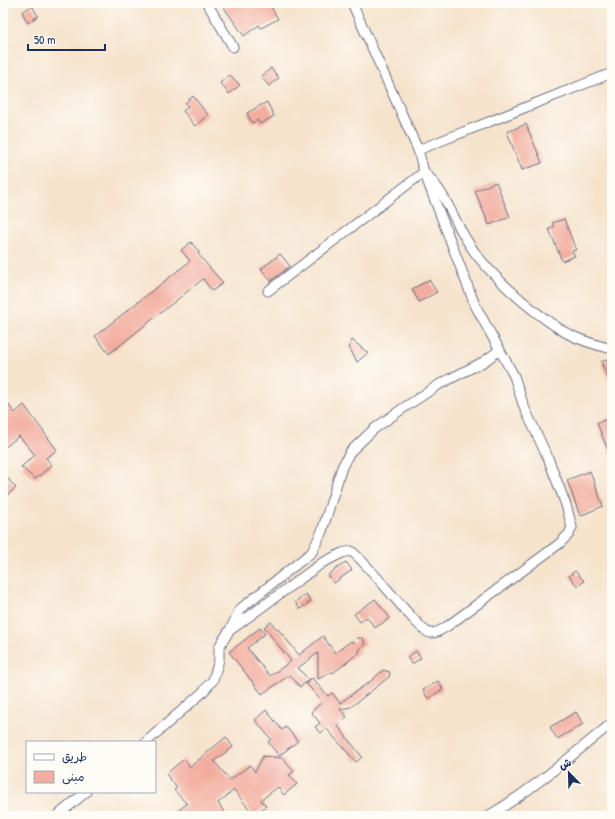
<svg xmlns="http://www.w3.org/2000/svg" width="615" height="819" viewBox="0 0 615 819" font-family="'Patrick Hand','Playpen Sans Arabic',sans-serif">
	<rect width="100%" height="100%" fill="#fdfcf7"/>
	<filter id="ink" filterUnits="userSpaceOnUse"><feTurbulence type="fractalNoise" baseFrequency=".025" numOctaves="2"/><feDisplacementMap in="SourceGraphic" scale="8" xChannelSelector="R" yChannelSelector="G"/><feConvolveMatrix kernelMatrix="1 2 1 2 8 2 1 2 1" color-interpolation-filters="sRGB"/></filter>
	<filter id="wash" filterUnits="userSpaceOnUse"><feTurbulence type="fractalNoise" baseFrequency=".012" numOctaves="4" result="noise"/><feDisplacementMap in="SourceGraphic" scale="16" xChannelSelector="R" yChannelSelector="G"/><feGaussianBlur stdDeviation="0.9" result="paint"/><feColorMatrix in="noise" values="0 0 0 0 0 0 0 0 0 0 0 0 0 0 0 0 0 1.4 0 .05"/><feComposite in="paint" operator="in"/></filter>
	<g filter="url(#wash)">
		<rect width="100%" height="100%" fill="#f6e3cc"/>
		<g id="blocks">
			<path fill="#f3ad9f" d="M 221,3 L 269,3 L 278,19 L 261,28 L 259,25 L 244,36 Z
				M 32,6 L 38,16 L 28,23 L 22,12 Z
				M 271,68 L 279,78 L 269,86 L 261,77 Z
				M 230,75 L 240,85 L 229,94 L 220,83 Z
				M 193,96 L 208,115 L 195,126 L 183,111 L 188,107 L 185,103 Z
				M 267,102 L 274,116 L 260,124 L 258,120 L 252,123 L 247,113 Z
				M 526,124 L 542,163 L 522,170 L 507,132 Z
				M 496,182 L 510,217 L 489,225 L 475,191 Z
				M 564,219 L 576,250 L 572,251 L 575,256 L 562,261 L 549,229 L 554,227 L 552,223 Z
				M 191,242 L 199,252 L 198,254 L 223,283 L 212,291 L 203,279 L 109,354 L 95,336 L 190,261 L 181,250 Z
				M 280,254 L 290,266 L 271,281 L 261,269 Z
				M 429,280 L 437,292 L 419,302 L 412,289 Z
				M 352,340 L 368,353 L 357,362 L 349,347 Z
				M 612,357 L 612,387 L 601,362 Z
				M 3,398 L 15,413 L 24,405 L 57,450 L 46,458 L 52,465 L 35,479 L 21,467 L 35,455 L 19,436 L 3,449 Z
				M 612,417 L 612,460 L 597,423 Z
				M 590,471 L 603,506 L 580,516 L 567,480 Z
				M 3,473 L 16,488 L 7,495 L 3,490 Z
				M 346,562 L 352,570 L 334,583 L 328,575 Z
				M 575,571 L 584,581 L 578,587 L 569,576 Z
				M 306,594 L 311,601 L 300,609 L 295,602 Z
				M 375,599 L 390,618 L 375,628 L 367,617 L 360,622 L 354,614 Z
				M 271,622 L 277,630 L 278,629 L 299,655 L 323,636 L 335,653 L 351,641 L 353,643 L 358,638 L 363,638 L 365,644 L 359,650 L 360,652 L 333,673 L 332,672 L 318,679 L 318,653 L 298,668 L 309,680 L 300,687 L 290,675 L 262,694 L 229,652 L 260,628 L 265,634 L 247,648 L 270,676 L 291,661 L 264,627 Z
				M 416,651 L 421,658 L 412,664 L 407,657 Z
				M 383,670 L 390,672 L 389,677 L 351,707 L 340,709 L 347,717 L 337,725 L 362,757 L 356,762 L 326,728 L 321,733 L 315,727 L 320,723 L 311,712 L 322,702 L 306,683 L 312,678 L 328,696 L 332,693 L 340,703 L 372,680 Z
				M 438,681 L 443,689 L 428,699 L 423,690 Z
				M 266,710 L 282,730 L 286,727 L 298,741 L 279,756 L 268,742 L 271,739 L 255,720 Z
				M 576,712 L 583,724 L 557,739 L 550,727 Z
				M 226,737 L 233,747 L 214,761 L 230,780 L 250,765 L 255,772 L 263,756 L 282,758 L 294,772 L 289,775 L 297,784 L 284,795 L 278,787 L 261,800 L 266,806 L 254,815 L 234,790 L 218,803 L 227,816 L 170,816 L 187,804 L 174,790 L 177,788 L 166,774 L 184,759 L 190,767 Z"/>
		</g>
	</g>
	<g filter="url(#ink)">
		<use href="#blocks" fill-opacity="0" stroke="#686e84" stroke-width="1"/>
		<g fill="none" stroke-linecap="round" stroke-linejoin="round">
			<g stroke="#686e84" stroke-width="11">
				<path id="street" d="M 207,3 L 233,47
					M 418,150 L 612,73
					M 268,291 L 424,172 C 444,190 452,216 466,239 C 484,271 532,312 563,331 C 578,340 596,345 612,349
					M 230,630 L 240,609 L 312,552 L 322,531 L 342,467 L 350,452 L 374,429 L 402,409 L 440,384 L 483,362 L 500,350
					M 146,742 L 203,692 L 213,680 L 219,660 L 219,647 L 229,631 L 322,563 L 342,553 L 351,551 C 368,562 419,632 430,633 C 437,634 444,628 449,625 L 559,544 L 569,534 L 572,527 L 566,505 L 548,458 L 524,407 L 514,376 L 475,305 L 424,172 L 418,150 L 352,3
					M 57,816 L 86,792
					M 488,816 C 533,790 572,755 612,723"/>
			</g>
			<use href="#street" stroke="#fff" stroke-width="9"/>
		</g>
	</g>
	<rect width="615" height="819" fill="none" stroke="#fdfcf7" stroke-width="16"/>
	<rect x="26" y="741" width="130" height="52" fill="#fdfcf7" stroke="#a3aaba"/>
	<rect x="34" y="754" width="20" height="6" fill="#ffffff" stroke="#a3aaba"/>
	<text x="62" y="761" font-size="12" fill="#1b2f5e">طريق</text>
	<rect x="34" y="771" width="20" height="12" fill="#f3ad9f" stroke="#a3aaba"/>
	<text x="62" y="781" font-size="12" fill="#1b2f5e">مبنى</text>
	<g transform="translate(569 773) rotate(337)" stroke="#fdfcf7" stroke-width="3" paint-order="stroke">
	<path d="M0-3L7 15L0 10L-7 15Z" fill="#1b2f5e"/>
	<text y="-6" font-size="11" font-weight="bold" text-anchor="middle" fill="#1b2f5e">ش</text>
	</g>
	<path d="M28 44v6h77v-6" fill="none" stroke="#1b2f5e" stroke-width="2"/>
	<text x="34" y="44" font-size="12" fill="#1b2f5e" stroke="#fdfcf7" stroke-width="3" paint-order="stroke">50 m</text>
</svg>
